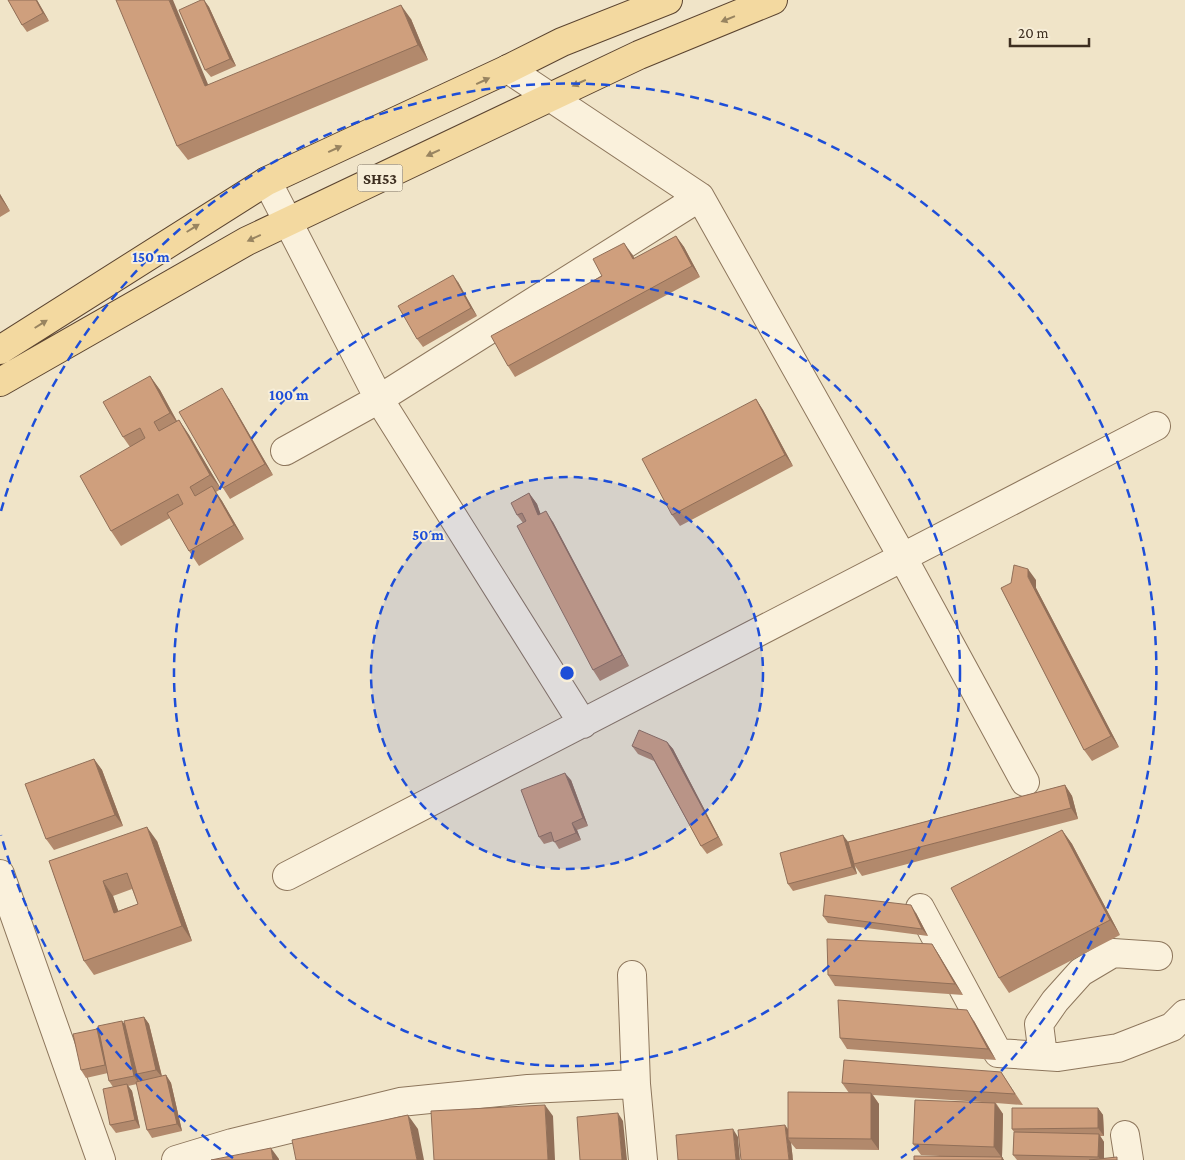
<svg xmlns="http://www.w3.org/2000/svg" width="1185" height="1160" viewBox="0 0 1185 1160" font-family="'Crimson Pro',serif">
	<rect width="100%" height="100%" fill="#f0e4c8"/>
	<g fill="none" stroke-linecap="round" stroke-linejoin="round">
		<g stroke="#8d765c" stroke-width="30">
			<path id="minor" d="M 508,69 L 700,197 L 903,558 L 1025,782
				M 267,181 L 379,399 L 583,724
				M 285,451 L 379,399 L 700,197
				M 0,874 L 101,1160
				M 287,876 L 1156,426
				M 920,908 L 998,1053 L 1058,1057 L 1118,1048 L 1172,1027 L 1185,1014
				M 632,975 L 636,1084 L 643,1160
				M 1043,1056 L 1039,1024 L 1055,1001 L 1081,972 L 1113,953 L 1158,956
				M 1125,1135 L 1129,1160
				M 176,1160 L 232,1143 L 400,1102 L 528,1089 L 636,1084"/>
		</g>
		<g stroke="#5b4430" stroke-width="30">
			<path id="major" d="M 0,350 L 267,181 L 508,69 L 562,42 L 668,0
				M 0,382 L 247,241 L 639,55 L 773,0"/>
		</g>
		<use href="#minor" stroke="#faf1dc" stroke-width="28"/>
		<use href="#major" stroke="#f3d9a0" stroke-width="28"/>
	</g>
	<path fill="#b2896c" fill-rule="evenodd" d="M 8,0 L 37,0 L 49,21 L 27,32 L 22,25 Z
		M 204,0 L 209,7 L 236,66 L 211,77 L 205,70 Z
		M 411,19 L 428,60 L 188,160 L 177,146 L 209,85 Z
		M 0,194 L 10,211 L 0,217 Z
		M 676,236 L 684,247 L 700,277 L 515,377 L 508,366 L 602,276 L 632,254 L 635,259 Z
		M 458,282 L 477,316 L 423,347 L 417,339 Z
		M 150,376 L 160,390 L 177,421 L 179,420 L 189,435 L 221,489 L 216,492 L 222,501 L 244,539 L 199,566 L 189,551 L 170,518 L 121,546 L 111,531 L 130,447 L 123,437 Z
		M 229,399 L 273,475 L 230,499 L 223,488 Z
		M 756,399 L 763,410 L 793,466 L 680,526 L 672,515 Z
		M 529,493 L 537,504 L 540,513 L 553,522 L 629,666 L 600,681 L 593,670 L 523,523 L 517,515 Z
		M 1036,580 L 1036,588 L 1119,747 L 1092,761 L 1084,750 L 1001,588 Z
		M 667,742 L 673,749 L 723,845 L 707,854 L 701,846 L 654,761 L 638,754 L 632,746 Z
		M 94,759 L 102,770 L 123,826 L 54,850 L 46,839 Z
		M 571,780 L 588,826 L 577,830 L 581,840 L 559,849 L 554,841 L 544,844 L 539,837 Z
		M 1065,785 L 1072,796 L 1078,819 L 862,876 L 855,866 L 857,874 L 793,891 L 788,884 L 848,842 Z
		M 1062,830 L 1072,844 L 1120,935 L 1009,993 L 999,978 Z
		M 157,841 L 192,941 L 94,975 L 84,961 L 49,861 ZM 132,889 L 138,904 L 118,911 L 113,896 Z
		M 916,913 L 928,936 L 828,923 L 823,916 Z
		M 932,944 L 939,955 L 963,995 L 835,986 L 828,975 Z
		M 144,1017 L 149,1024 L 162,1076 L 166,1075 L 171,1083 L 182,1131 L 152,1138 L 147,1130 L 137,1084 L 128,1086 L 132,1091 L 140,1128 L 116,1133 L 110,1125 L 113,1087 L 109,1081 L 108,1073 L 86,1078 L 81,1070 L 97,1029 L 99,1032 L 122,1021 L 125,1025 Z
		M 974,1021 L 996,1060 L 847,1049 L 840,1038 Z
		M 1001,1072 L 1023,1105 L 996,1103 L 1003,1114 L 1002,1157 L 1004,1160 L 914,1160 L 940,1156 L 921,1155 L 913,1144 L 982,1102 L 873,1095 L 879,1104 L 879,1150 L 796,1149 L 791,1143 L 793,1160 L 785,1125 L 788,1129 L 849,1093 L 842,1083 Z
		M 1098,1108 L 1103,1115 L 1104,1136 L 1100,1136 L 1104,1142 L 1104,1158 L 1119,1160 L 1017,1160 L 1013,1155 L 1014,1132 L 1012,1129 Z"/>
	<path fill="#916f58" d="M 36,0 L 37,0 L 49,21 L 43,13 Z
		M 169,0 L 173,0 L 215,101 L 205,86 Z
		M 204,0 L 209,7 L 236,66 L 230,59 Z
		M 401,5 L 411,19 L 428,60 L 418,45 Z
		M 0,194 L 10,211 L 0,197 Z
		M 676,236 L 684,247 L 700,277 L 692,266 Z
		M 624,243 L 632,254 L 641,270 L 633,259 Z
		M 453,275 L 458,282 L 477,316 L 471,308 Z
		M 150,376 L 160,390 L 180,427 L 170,413 Z
		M 222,388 L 229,399 L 273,475 L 265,464 Z
		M 756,399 L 763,410 L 793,466 L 785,455 Z
		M 179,420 L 189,435 L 221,489 L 210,475 Z
		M 212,486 L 222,501 L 244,539 L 234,525 Z
		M 529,493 L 537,504 L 545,526 L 538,515 Z
		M 546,511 L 553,522 L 629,666 L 622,655 Z
		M 1028,569 L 1036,580 L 1036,588 L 1119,747 L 1111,736 L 1028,577 Z
		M 667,742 L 673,749 L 723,845 L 718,837 Z
		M 94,759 L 102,770 L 123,826 L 115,815 Z
		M 565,773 L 571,780 L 588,826 L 583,818 Z
		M 1065,785 L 1072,796 L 1078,819 L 1071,808 Z
		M 572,823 L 577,830 L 581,840 L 576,833 Z
		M 147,827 L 157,841 L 192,941 L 182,926 Z
		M 1062,830 L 1072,844 L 1120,935 L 1110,920 Z
		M 843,835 L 849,843 L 854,864 L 857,874 L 852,867 Z
		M 103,881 L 113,896 L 124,927 L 114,913 Z
		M 911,905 L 916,913 L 928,936 L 922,929 Z
		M 932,944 L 939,955 L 963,995 L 955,984 Z
		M 967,1010 L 974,1021 L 996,1060 L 988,1049 Z
		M 144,1017 L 149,1024 L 162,1077 L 156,1070 Z
		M 122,1021 L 128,1028 L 137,1074 L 139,1083 L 134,1076 Z
		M 97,1029 L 102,1037 L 110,1072 L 105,1065 Z
		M 166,1075 L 171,1083 L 182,1131 L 177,1124 Z
		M 127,1084 L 132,1091 L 140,1128 L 135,1120 Z
		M 871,1093 L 879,1104 L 879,1150 L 871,1139 Z
		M 995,1103 L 1003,1114 L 1002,1157 L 1004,1160 L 1002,1160 L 1002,1158 L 994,1147 Z
		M 545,1105 L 553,1116 L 555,1160 L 548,1160 Z
		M 1098,1108 L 1103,1115 L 1104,1136 L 1098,1128 Z
		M 618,1113 L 623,1121 L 627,1160 L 622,1160 Z
		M 408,1115 L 418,1129 L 424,1160 L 417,1160 Z
		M 785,1125 L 790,1133 L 788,1138 L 791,1143 L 793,1160 L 789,1160 Z
		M 733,1129 L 738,1137 L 740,1160 L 736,1160 Z
		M 1099,1134 L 1104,1142 L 1104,1160 L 1101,1160 L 1098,1157 Z
		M 271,1148 L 279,1159 L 279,1160 L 273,1160 Z"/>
	<path fill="#cf9f7d" stroke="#916f58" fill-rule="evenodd" d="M 8,0 L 36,0 L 43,13 L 22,25 Z
		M 116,0 L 169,0 L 205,86 L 401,5 L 418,45 L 177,146 Z
		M 201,0 L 204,0 L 230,59 L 205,70 L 179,10 Z
		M 676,236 L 692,266 L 508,366 L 491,336 L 602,276 L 593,259 L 624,243 L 633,259 Z
		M 453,275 L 471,308 L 417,339 L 398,306 Z
		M 150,376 L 170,413 L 154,422 L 159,431 L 179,420 L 210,475 L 190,487 L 195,496 L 212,486 L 234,525 L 189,551 L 167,513 L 183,504 L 178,494 L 111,531 L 80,476 L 145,438 L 140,428 L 123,437 L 103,402 Z
		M 222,388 L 265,464 L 223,488 L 179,412 Z
		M 756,399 L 785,455 L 672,515 L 642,459 Z
		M 529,493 L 538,515 L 546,511 L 622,655 L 593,670 L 517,526 L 526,521 L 522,513 L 517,515 L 511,503 Z
		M 1014,565 L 1028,569 L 1028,577 L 1111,736 L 1084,750 L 1001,588 L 1011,583 Z
		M 639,730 L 667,742 L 718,837 L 701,846 L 651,754 L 632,746 Z
		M 94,759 L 115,815 L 46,839 L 25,784 Z
		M 565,773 L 583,818 L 572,823 L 576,833 L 554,842 L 551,832 L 539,837 L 521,790 Z
		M 1065,785 L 1071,808 L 854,864 L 848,842 Z
		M 147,827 L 182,926 L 84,961 L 49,861 ZM 127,873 L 138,904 L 114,913 L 103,881 Z
		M 1062,830 L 1110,920 L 999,978 L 951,888 Z
		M 843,835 L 852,867 L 788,884 L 780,853 Z
		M 825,895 L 911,905 L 922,929 L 823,916 Z
		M 827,939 L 932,944 L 955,984 L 828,975 Z
		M 838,1000 L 967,1010 L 988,1049 L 840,1038 Z
		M 144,1017 L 156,1070 L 137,1074 L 124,1021 Z
		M 122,1021 L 134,1076 L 109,1081 L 98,1026 Z
		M 97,1029 L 105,1065 L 81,1070 L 73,1034 Z
		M 844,1060 L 1001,1072 L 1015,1094 L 842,1083 Z
		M 166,1075 L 177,1124 L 147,1130 L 136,1082 Z
		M 127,1084 L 135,1120 L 110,1125 L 103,1089 Z
		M 788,1092 L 871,1093 L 871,1139 L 788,1138 Z
		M 915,1100 L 995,1103 L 994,1147 L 913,1144 Z
		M 545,1105 L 548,1160 L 434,1160 L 431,1111 Z
		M 1012,1108 L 1098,1108 L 1098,1128 L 1012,1129 Z
		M 618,1113 L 622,1160 L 580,1160 L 577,1117 Z
		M 408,1115 L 417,1160 L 296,1160 L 292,1140 Z
		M 785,1125 L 789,1160 L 741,1160 L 738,1130 Z
		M 733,1129 L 736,1160 L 678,1160 L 676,1135 Z
		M 1014,1132 L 1099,1134 L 1098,1157 L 1013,1155 Z
		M 271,1148 L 273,1160 L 211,1160 Z
		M 914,1156 L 1002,1157 L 1002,1160 L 914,1160 Z
		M 1117,1157 L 1117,1160 L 1089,1160 Z"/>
	<defs><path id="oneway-solid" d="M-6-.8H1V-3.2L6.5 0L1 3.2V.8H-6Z" transform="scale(1.25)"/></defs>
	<g fill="#988460">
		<use href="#oneway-solid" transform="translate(728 19) rotate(158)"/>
		<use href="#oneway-solid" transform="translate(483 81) rotate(-25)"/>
		<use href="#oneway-solid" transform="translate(579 83) rotate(155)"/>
		<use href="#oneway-solid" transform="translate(335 149) rotate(-25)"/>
		<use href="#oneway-solid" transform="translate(433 153) rotate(155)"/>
		<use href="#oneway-solid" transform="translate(193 228) rotate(-32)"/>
		<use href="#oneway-solid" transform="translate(254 238) rotate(155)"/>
		<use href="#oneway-solid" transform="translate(41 324) rotate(-32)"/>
	</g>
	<circle cx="567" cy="673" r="196" fill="#1d4ed8" fill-opacity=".12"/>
	<g fill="none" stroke="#1d4ed8" stroke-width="2.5" stroke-dasharray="9 6">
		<circle cx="567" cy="673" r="196"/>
		<circle cx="567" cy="673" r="393"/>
		<path d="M233 1158A589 589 0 0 1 1 835M1 511A589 589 0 1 1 901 1158"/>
	</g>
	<g text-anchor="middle" stroke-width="4" stroke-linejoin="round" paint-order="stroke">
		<rect fill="#f7eed8" stroke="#756857" stroke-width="1" x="357.5" y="164.5" width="45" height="27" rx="4"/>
		<g font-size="16" font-weight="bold" fill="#3d2e20">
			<text x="380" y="184">SH53</text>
		</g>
	</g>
	<circle cx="567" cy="673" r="8" fill="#1d4ed8" stroke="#f7eed8" stroke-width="2.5"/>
	<g font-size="15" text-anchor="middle" font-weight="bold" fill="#1d4ed8" stroke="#f7eed8" stroke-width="4" stroke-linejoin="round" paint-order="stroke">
		<text x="151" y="262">150 m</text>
		<text x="289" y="400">100 m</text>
		<text x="428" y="540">50 m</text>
	</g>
	<path d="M1010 38v8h79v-8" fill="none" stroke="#3d2e20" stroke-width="2.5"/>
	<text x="1018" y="38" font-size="15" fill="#3d2e20" stroke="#f7eed8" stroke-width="4" paint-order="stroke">20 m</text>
</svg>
